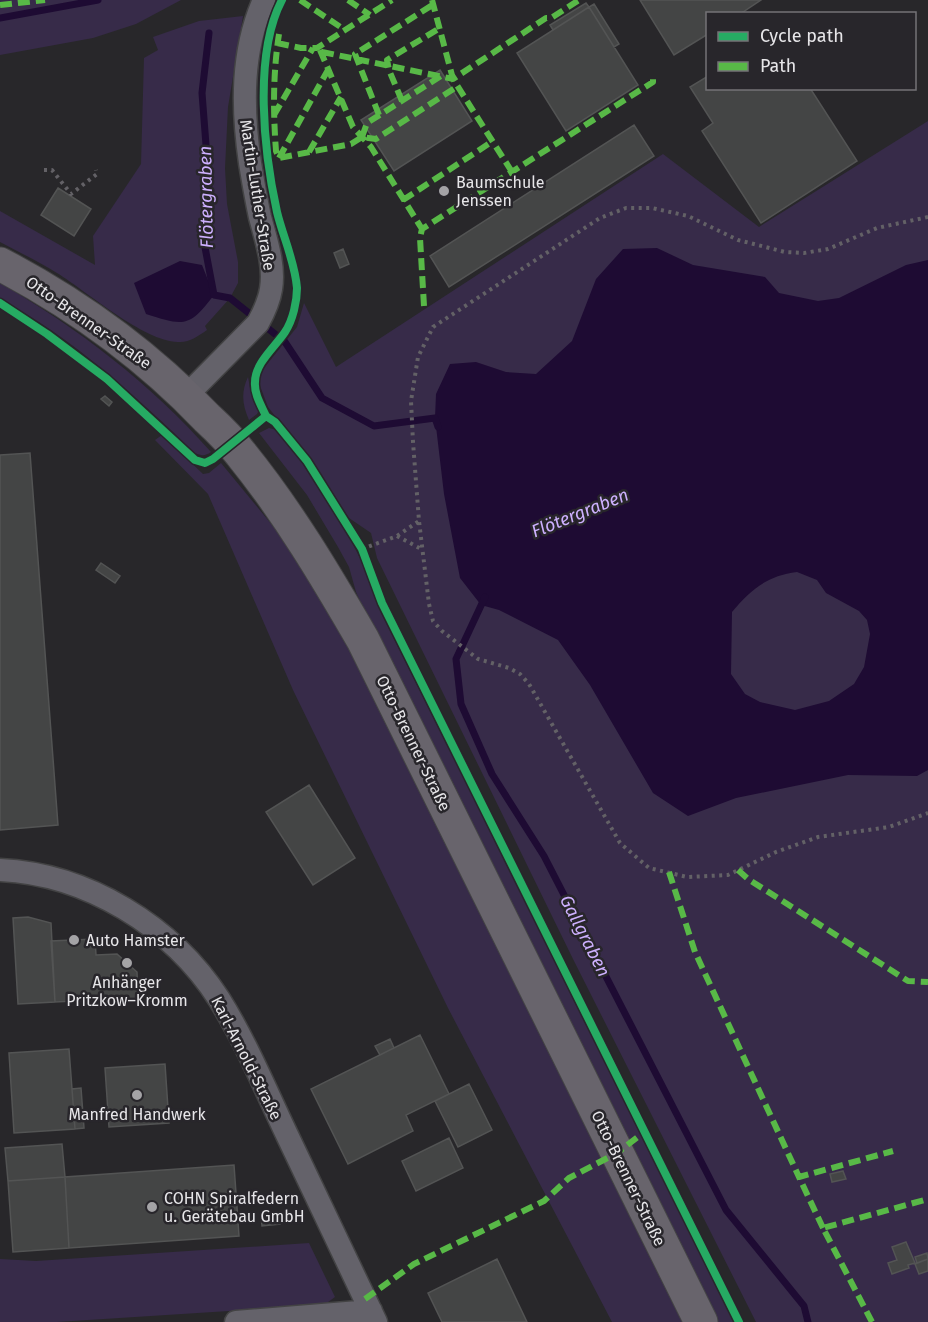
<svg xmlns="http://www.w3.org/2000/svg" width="928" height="1322" viewBox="0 0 928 1322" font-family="'Fira Sans',sans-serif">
	<rect width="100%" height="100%" fill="#28272a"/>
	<path fill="#372b49" d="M 0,0 L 181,0 L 136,24 L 93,38 L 0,55 Z
		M 243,16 L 228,107 L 225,168 L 227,204 L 238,262 L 238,283 L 230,298 L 205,326 L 207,330 C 198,336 189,343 178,342 C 143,341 88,292 57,273 C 39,262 19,252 0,242 L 0,211 L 95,265 L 93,236 L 141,164 L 144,58 L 158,50 L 153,37 L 199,21 Z
		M 928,121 L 928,1322 L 756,1322 L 573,959 L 377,558 L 371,533 L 349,518 L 318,470 L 268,407 L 259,383 L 260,373 L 297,327 L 304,303 L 336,367 L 663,154 L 759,227 Z
		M 0,283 C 78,328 151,384 211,452 C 205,456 202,456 195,453 C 136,396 73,338 0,299 Z
		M 248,377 L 250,388 L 259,410 L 257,414 L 249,420 C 242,404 241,392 248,377 Z
		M 269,428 L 277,430 L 311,474 L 340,519 L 363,564 L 381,613 L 735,1322 L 716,1322 L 371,626 L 356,592 L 349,567 L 338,547 L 307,495 L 259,433 Z
		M 162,435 L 203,474 L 209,473 L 221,463 L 296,554 L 347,638 L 686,1322 L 612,1322 L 448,1008 L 293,690 L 208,494 L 155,440 Z
		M 309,1243 L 335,1297 L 324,1305 L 57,1322 L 0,1322 L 0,1259 L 36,1261 Z"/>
	<path fill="#1e0b33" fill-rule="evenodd" d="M 657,248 L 693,265 L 765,277 L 779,293 L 818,301 L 839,298 L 906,265 L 928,260 L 928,770 L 917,776 L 848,775 L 736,798 L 688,816 L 653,793 L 590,685 L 558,640 L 499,610 L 481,605 L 460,578 L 444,494 L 435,418 L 436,394 L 450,364 L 476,362 L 506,372 L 536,374 L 572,341 L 596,279 L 623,249 ZM 797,572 L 817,580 L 826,593 L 859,611 L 867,620 L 870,634 L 864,667 L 854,684 L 829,701 L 795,710 L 760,702 L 745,694 L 731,674 L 732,612 C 751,589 767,576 797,572 Z
		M 180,261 L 202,265 L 214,295 C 189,328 184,326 146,314 L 134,283 Z"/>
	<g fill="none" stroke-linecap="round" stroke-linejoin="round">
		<path stroke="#1e0b33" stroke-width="7" d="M 0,18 L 98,0
			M 209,33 L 202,93 L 209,184 L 204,242 L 214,295 L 230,298 L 285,342 L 322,398 L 374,426 L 435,418 L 438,427
			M 485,597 L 456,659 L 461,704 L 492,774 L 544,856 L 726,1210 L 804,1306 L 808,1322"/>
	</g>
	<path fill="#444545" stroke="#535454" stroke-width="1.5" d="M 640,0 L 761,0 L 740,14 L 708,14 L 708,34 L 674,55 Z
		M 586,3 L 589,7 L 553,30 L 550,25 Z
		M 594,4 L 619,44 L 614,47 L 589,7 Z
		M 589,7 L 638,85 L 566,131 L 517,53 Z
		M 440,70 L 472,121 L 394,171 L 361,120 Z
		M 708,76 L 708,88 L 810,88 L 857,161 L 761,223 L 702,131 L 713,123 L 690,87 Z
		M 634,125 L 654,156 L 449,287 L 430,256 Z
		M 58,188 L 91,209 L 74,236 L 41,215 Z
		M 343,249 L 349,264 L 340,268 L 334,253 Z
		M 105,396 L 112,402 L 109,406 L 101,399 Z
		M 30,453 L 58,825 L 0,830 L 0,455 Z
		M 101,563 L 120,576 L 115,583 L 96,570 Z
		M 309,785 L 355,858 L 313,885 L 266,812 Z
		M 28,917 L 51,923 L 55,1002 L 18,1004 L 13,918 Z
		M 95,939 L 96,955 L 117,954 L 137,972 L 138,998 L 55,1002 L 51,941 Z
		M 420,1035 L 449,1094 L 406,1115 L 413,1131 L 348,1164 L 311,1089 Z
		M 390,1039 L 394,1048 L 380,1055 L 375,1046 Z
		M 69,1049 L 75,1129 L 14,1133 L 9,1053 Z
		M 165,1064 L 169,1123 L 109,1127 L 105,1068 Z
		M 469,1084 L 492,1130 L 458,1147 L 435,1101 Z
		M 81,1088 L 84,1128 L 75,1129 L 72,1089 Z
		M 449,1138 L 463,1168 L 416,1191 L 402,1161 Z
		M 62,1144 L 65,1177 L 8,1181 L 5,1148 Z
		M 234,1165 L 239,1236 L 69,1248 L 65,1177 Z
		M 843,1171 L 846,1179 L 832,1182 L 830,1174 Z
		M 65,1177 L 69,1248 L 13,1252 L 8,1181 Z
		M 279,1215 L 280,1224 L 262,1226 L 261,1216 Z
		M 906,1242 L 915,1263 L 908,1265 L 909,1268 L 892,1274 L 888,1263 L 897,1260 L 892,1247 Z
		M 927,1253 L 928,1259 L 917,1263 L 915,1257 Z
		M 497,1259 L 527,1322 L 442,1322 L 428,1293 Z
		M 928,1259 L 928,1271 L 919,1274 L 915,1264 Z"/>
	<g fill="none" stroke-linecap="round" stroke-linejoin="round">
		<g stroke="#434344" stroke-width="25">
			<path id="street" d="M 186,396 L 258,323 C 264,312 269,302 271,289 C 275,265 266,240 260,217 C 256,199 253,181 250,163 C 242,108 241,51 264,0
				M 0,870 C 87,874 172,926 219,999 C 246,1042 266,1091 288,1137 C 317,1199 347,1260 376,1322
				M 236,1322 L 371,1311"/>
		</g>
		<g stroke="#434344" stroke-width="35">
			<path id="secondary" d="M 0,264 C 78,305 146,354 207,418 C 219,429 231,441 241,454 C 288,512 326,576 363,640 L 701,1322"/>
		</g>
		<path stroke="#636166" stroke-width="4" stroke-dasharray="3 4.5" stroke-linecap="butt" d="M 44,170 L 52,170 L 71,194 L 97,174 L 96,170
			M 928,217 L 877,228 L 828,249 L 804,253 L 785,252 L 738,240 L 688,216 L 652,208 L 626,208 L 600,218 L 433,327 L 418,357 L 411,401 L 413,442 L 419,521 L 429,604 L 433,621 L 442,631 L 478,659 L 509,668 L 520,674 L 529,684 L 620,843 L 649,868 L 687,877 L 728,875 L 776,852 L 818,837 L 889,827 L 928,813
			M 397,536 L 423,550
			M 362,549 L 397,536 L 419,521"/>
		<use href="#street" stroke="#64626a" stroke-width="22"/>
		<use href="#secondary" stroke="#68646c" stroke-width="33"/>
		<path stroke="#58b947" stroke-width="6" stroke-dasharray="12 6" stroke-linecap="butt" d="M 300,0 L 345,30
			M 348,0 L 370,15
			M 432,0 L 453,79 L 512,172
			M 0,5 L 45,0
			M 279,34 C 273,73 273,111 276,151 L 279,158 L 351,144 L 362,137 L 376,139 L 458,86
			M 277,43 L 301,48 L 317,48 L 392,0
			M 320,50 L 353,127 L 371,147 L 422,229
			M 322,52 L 453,79 L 546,18 L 551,18 L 579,0
			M 402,101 L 389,70 L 387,60 L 440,28
			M 274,115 L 313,48
			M 379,115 L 355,54 L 434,4
			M 362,137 L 367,123 L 441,76
			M 309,152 L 341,97
			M 279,158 L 329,68
			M 403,200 L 493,141
			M 424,306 L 420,238 L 422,229 L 653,82 L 653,74
			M 738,870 L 748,879 L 908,981 L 928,982
			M 669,872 L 695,952 L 799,1177
			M 823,1228 L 799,1177 L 893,1151
			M 365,1299 L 414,1264 L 544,1201 L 569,1178 L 617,1153 L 644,1132
			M 872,1322 L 823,1228 L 928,1199"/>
		<g stroke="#28262b" stroke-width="11">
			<path id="cycleway" d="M 0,303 L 47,334 L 107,379 L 195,460 L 205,463 L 213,459 L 266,416 L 275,422 L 307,461 L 362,549 L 382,603 L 739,1322
				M 266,416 C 261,405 254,394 255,382 C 255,363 275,347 285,332 C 293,320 297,301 297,288 C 295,262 283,237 277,212 C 264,153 253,55 282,0"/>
		</g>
		<use href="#cycleway" stroke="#26ab63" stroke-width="8"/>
	</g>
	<g fill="#a4a3a6" stroke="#28262b" stroke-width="2">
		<circle cx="444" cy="191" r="6"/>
		<circle cx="74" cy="940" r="6"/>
		<circle cx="127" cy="963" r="6"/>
		<circle cx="137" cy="1095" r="6"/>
		<circle cx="152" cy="1207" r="6"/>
	</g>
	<g text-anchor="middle" stroke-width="5" stroke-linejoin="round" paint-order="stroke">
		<g font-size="16" fill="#e7e6e9" stroke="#28262b" text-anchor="start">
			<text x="456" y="188">Baumschule<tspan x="456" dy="18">Jenssen</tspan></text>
			<text x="86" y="946">Auto Hamster</text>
			<text x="127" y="988" text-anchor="middle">Anhänger<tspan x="127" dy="18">Pritzkow–Kromm</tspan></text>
			<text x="137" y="1120" text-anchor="middle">Manfred Handwerk</text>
			<text x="164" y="1204">COHN Spiralfedern<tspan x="164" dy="18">u. Gerätebau GmbH</tspan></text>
		</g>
		<g font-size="16" fill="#e7e6e9" stroke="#28262b">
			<text transform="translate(258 195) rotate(81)" y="6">Martin-Luther-Straße</text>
			<text transform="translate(89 322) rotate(35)" y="6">Otto-Brenner-Straße</text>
			<text transform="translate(414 743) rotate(64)" y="6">Otto-Brenner-Straße</text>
			<text transform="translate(247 1058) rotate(63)" y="6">Karl-Arnold-Straße</text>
			<text transform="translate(629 1178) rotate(64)" y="6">Otto-Brenner-Straße</text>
		</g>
		<g font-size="18" font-style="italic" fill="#cdb0fe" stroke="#28262b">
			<text transform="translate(206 197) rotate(-91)" y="6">Flötergraben</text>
			<text transform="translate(580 513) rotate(-22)" y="6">Flötergraben</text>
			<text transform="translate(585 936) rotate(63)" y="6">Gallgraben</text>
		</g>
	</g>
	<rect x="706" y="12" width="210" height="78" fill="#28262b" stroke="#747377" stroke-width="1.5"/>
	<rect x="718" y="32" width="30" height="9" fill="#26ab63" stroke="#747377" stroke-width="1.5"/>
	<text x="760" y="42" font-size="18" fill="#e7e6e9">Cycle path</text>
	<rect x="718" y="62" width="30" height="9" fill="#58b947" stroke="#747377" stroke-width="1.5"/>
	<text x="760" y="72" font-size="18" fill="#e7e6e9">Path</text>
</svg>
